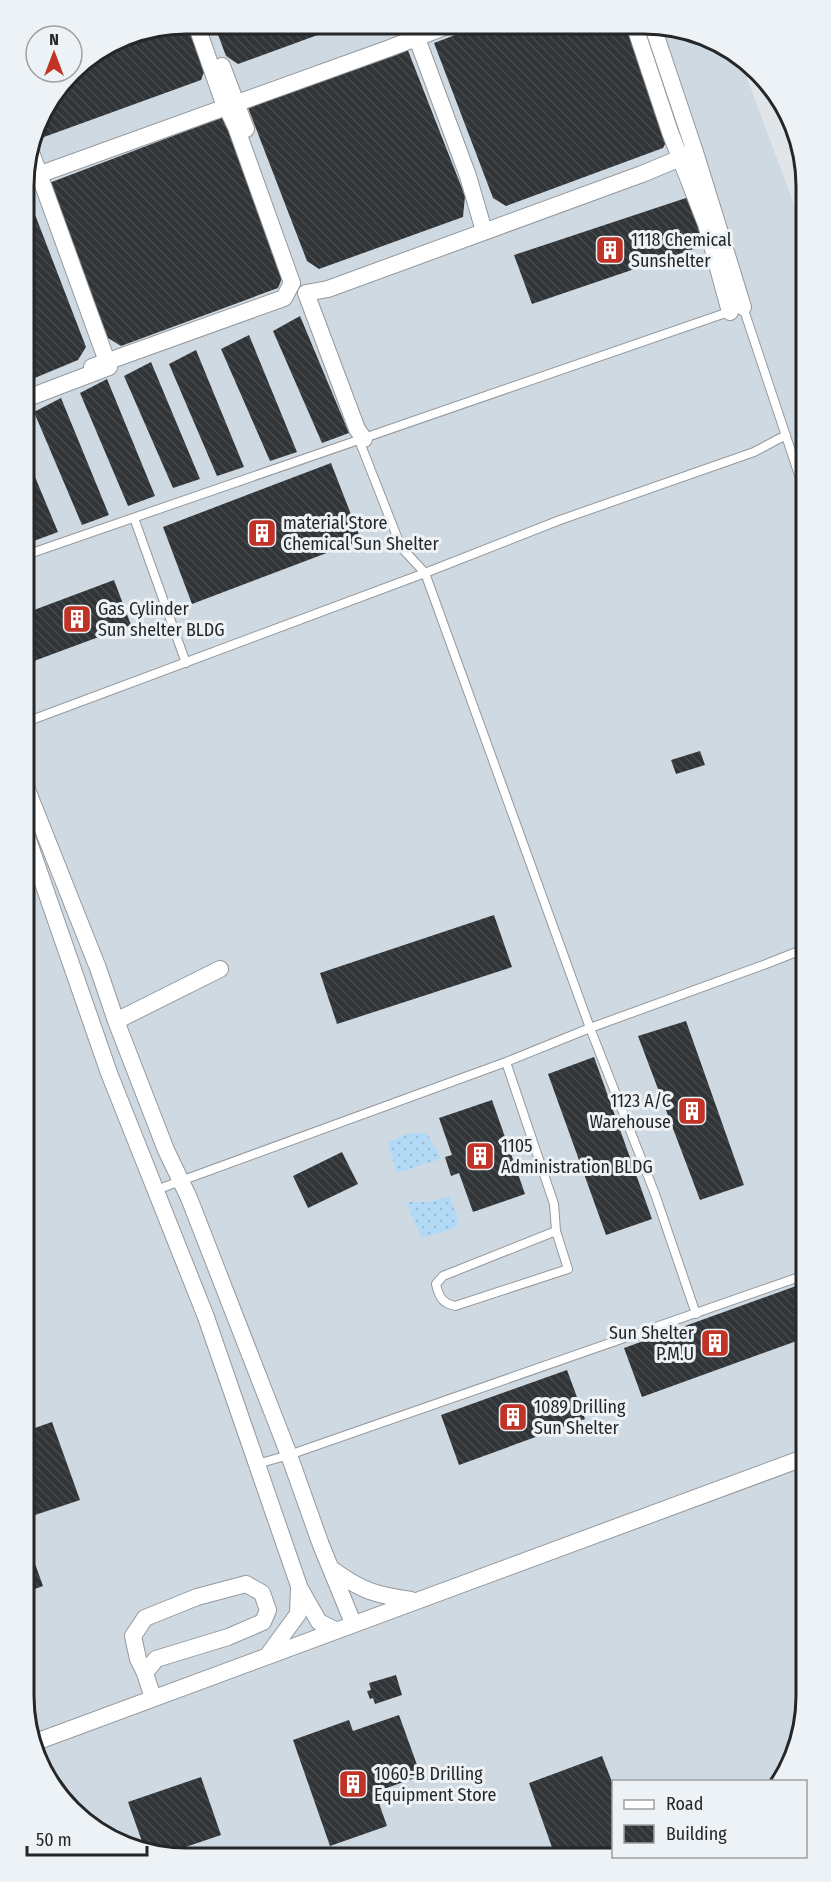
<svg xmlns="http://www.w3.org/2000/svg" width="831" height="1882" viewBox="0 0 831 1882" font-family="'Fira Sans Condensed',sans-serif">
	<defs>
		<pattern id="grass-dots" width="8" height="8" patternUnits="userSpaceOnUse" patternTransform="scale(1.5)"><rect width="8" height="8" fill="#b2daf7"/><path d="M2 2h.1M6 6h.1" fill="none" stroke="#99bbd4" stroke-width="1.8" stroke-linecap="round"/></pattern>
		<pattern id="building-back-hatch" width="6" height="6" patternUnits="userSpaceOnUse" patternTransform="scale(1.5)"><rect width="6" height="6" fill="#313538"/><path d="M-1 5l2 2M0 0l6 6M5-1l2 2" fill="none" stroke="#464a4c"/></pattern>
	</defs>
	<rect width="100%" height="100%" fill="#e0e5e9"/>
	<path fill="#ced9e2" d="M 187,24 L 676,27 L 740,59 L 802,226 L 807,1706 L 795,1757 L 780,1781 L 614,1782 L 613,1853 L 155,1855 L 79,1817 L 30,1738 L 24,176 L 41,115 L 79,65 L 125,36 Z"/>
	<path fill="url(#grass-dots)" d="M 427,1133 L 441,1159 L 397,1173 L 388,1143 L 406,1134 Z
		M 449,1196 L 458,1218 L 457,1227 L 422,1238 L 406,1202 L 430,1202 Z"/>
	<path fill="url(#building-back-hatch)" d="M 190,24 L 206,67 L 201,80 L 44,137 L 36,132 L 41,115 L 79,65 L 125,36 Z
		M 214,24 L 345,25 L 238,64 L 226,56 Z
		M 479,26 L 627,27 L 669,136 L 663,148 L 506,206 L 493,198 L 434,43 Z
		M 407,48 L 465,196 L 463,217 L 319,269 L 307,261 L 247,105 Z
		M 223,117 L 283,276 L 278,288 L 121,346 L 108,338 L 49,183 Z
		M 24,186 L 86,347 L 78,360 L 25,382 Z
		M 689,197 L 705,245 L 532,304 L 514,255 Z
		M 300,316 L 349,433 L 322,443 L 273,331 Z
		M 249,335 L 297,452 L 270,461 L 221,349 Z
		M 196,350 L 244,467 L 217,476 L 169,364 Z
		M 151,362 L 200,479 L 173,488 L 124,376 Z
		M 107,379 L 155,496 L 128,506 L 80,393 Z
		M 61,398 L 109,515 L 82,525 L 34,412 Z
		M 25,453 L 58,532 L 31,542 L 26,529 Z
		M 331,463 L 361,540 L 192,604 L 163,527 Z
		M 114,580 L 131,625 L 34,661 L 26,639 L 26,613 Z
		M 700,751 L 705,765 L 676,774 L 671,760 Z
		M 494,915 L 512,967 L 337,1024 L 320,973 Z
		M 686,1021 L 744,1185 L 700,1200 L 638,1036 Z
		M 594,1057 L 652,1219 L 606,1235 L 548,1074 Z
		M 492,1100 L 525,1194 L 473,1212 L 459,1173 L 451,1176 L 445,1157 L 452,1155 L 439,1118 Z
		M 342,1152 L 358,1184 L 308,1208 L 293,1176 Z
		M 796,1286 L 805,1312 L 805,1338 L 642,1397 L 624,1348 Z
		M 567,1370 L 585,1419 L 459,1465 L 441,1415 Z
		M 52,1422 L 80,1500 L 29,1517 L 29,1430 Z
		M 34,1561 L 43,1586 L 29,1591 L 29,1563 Z
		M 396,1675 L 402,1695 L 375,1704 L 373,1698 L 370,1699 L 367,1691 L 371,1690 L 369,1683 Z
		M 399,1715 L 421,1776 L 375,1792 L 387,1826 L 330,1846 L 293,1740 L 349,1720 L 353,1731 Z
		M 602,1756 L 614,1787 L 614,1853 L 554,1853 L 529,1783 Z
		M 201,1777 L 221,1835 L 162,1855 L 155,1855 L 145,1850 L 128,1802 Z"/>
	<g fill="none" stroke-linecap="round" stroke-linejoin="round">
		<g stroke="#95999d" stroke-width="10">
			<path id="service" d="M 359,440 L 401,547 L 425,573 L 560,520 L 754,452 L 786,435
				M 134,518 L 186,663
				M 26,555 L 743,307 L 802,484
				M 26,722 L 425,573 L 590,1028 L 506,1062 L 156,1190
				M 506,1062 L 554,1204 L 556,1231 L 443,1276 L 436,1284 C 439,1297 442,1303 455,1306 L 568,1269 L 556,1231
				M 696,1314 L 655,1194 L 590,1028 L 766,964 L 804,949
				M 257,1464 L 289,1455 L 805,1275"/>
		</g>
		<g stroke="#95999d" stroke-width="18">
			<path id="minor" d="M 412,25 L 468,176 L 484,231
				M 635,27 L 670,132 L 706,224 L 730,312
				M 653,27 L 695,152 L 743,307
				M 222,66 L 246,129
				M 24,180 L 390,48 L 447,26
				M 92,367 L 284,298 L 292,283 L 236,127 L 222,98 L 196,24
				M 25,399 L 109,367 L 31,152
				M 364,439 L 357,429 L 306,293 L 328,289 L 642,174 L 695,152
				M 26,787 L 98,968 L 116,1021
				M 27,837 L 109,1073 L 206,1317 L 299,1586 L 298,1614 L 268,1655
				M 220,969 L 116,1021 L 166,1150 L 189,1198 L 289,1455 L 321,1545 L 353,1623
				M 333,1570 C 362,1591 376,1595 411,1600
				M 299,1587 L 319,1622 L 335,1630
				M 145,1673 L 138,1659 L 133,1636 L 145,1618 L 197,1597 L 246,1584 L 262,1593 L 268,1610 L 263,1622 L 228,1637 L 156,1659 L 145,1673 L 153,1698
				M 33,1743 L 806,1457"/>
		</g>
		<use href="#service" stroke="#fff" stroke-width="8"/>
		<use href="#minor" stroke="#fff" stroke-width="16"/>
	</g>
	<defs>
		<g id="building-square" transform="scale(1.5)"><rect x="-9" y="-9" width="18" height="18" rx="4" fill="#c13327" stroke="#edf2f6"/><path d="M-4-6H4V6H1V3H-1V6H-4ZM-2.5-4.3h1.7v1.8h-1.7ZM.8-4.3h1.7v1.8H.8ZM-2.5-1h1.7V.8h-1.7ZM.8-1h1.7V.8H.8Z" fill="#fff"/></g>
	</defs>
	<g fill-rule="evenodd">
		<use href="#building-square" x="610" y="250"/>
		<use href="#building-square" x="262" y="533"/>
		<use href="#building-square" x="77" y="619"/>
		<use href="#building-square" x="692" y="1111"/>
		<use href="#building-square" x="480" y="1156"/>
		<use href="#building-square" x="715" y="1343"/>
		<use href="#building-square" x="513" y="1417"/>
		<use href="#building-square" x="353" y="1784"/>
	</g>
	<g text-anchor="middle" stroke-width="6" stroke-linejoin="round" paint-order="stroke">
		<g font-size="18" fill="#242627" stroke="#edf2f6" text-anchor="start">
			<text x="631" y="246">1118 Chemical<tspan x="631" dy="21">Sunshelter</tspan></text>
			<text x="283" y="529">material Store<tspan x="283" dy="21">Chemical Sun Shelter</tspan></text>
			<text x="98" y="615">Gas Cylinder<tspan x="98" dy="21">Sun shelter BLDG</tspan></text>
			<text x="671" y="1107" text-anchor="end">1123 A/C<tspan x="671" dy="21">Warehouse</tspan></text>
			<text x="501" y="1152">1105<tspan x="501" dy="21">Administration BLDG</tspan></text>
			<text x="694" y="1339" text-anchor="end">Sun Shelter<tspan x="694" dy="21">P.M.U</tspan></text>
			<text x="534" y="1413">1089 Drilling<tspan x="534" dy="21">Sun Shelter</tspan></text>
			<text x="374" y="1780">1060-B Drilling<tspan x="374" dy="21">Equipment Store</tspan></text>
		</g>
	</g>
	<path d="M0 0H831V1882H0ZM186 34H644A152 152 0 0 1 796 186V1696A152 152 0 0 1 644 1848H186A152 152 0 0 1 34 1696V186A152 152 0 0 1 186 34Z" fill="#edf2f6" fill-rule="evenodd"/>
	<path fill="none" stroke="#242627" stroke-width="3" d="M186 34H644A152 152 0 0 1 796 186V1696A152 152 0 0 1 644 1848H186A152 152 0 0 1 34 1696V186A152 152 0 0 1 186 34Z"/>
	<rect x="612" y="1780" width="195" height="78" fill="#edf2f6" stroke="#9da0a3" stroke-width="1.5"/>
	<rect x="624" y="1800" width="30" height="9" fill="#ffffff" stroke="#9da0a3" stroke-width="1.5"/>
	<text x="666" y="1810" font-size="18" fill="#242627">Road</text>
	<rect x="624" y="1825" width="30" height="18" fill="url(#building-back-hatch)" stroke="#9da0a3" stroke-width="1.5"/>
	<text x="666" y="1840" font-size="18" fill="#242627">Building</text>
	<g transform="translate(54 54)"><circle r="28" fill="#edf2f6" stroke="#9da0a3" stroke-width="1.5"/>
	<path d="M0-4.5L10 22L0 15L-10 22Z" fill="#c13327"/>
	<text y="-9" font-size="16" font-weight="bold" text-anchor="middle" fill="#242627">N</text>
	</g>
	<path d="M27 1846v9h120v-9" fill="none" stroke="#242627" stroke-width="3"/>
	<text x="36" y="1846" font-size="18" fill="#242627" stroke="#edf2f6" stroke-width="4.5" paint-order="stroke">50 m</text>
</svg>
